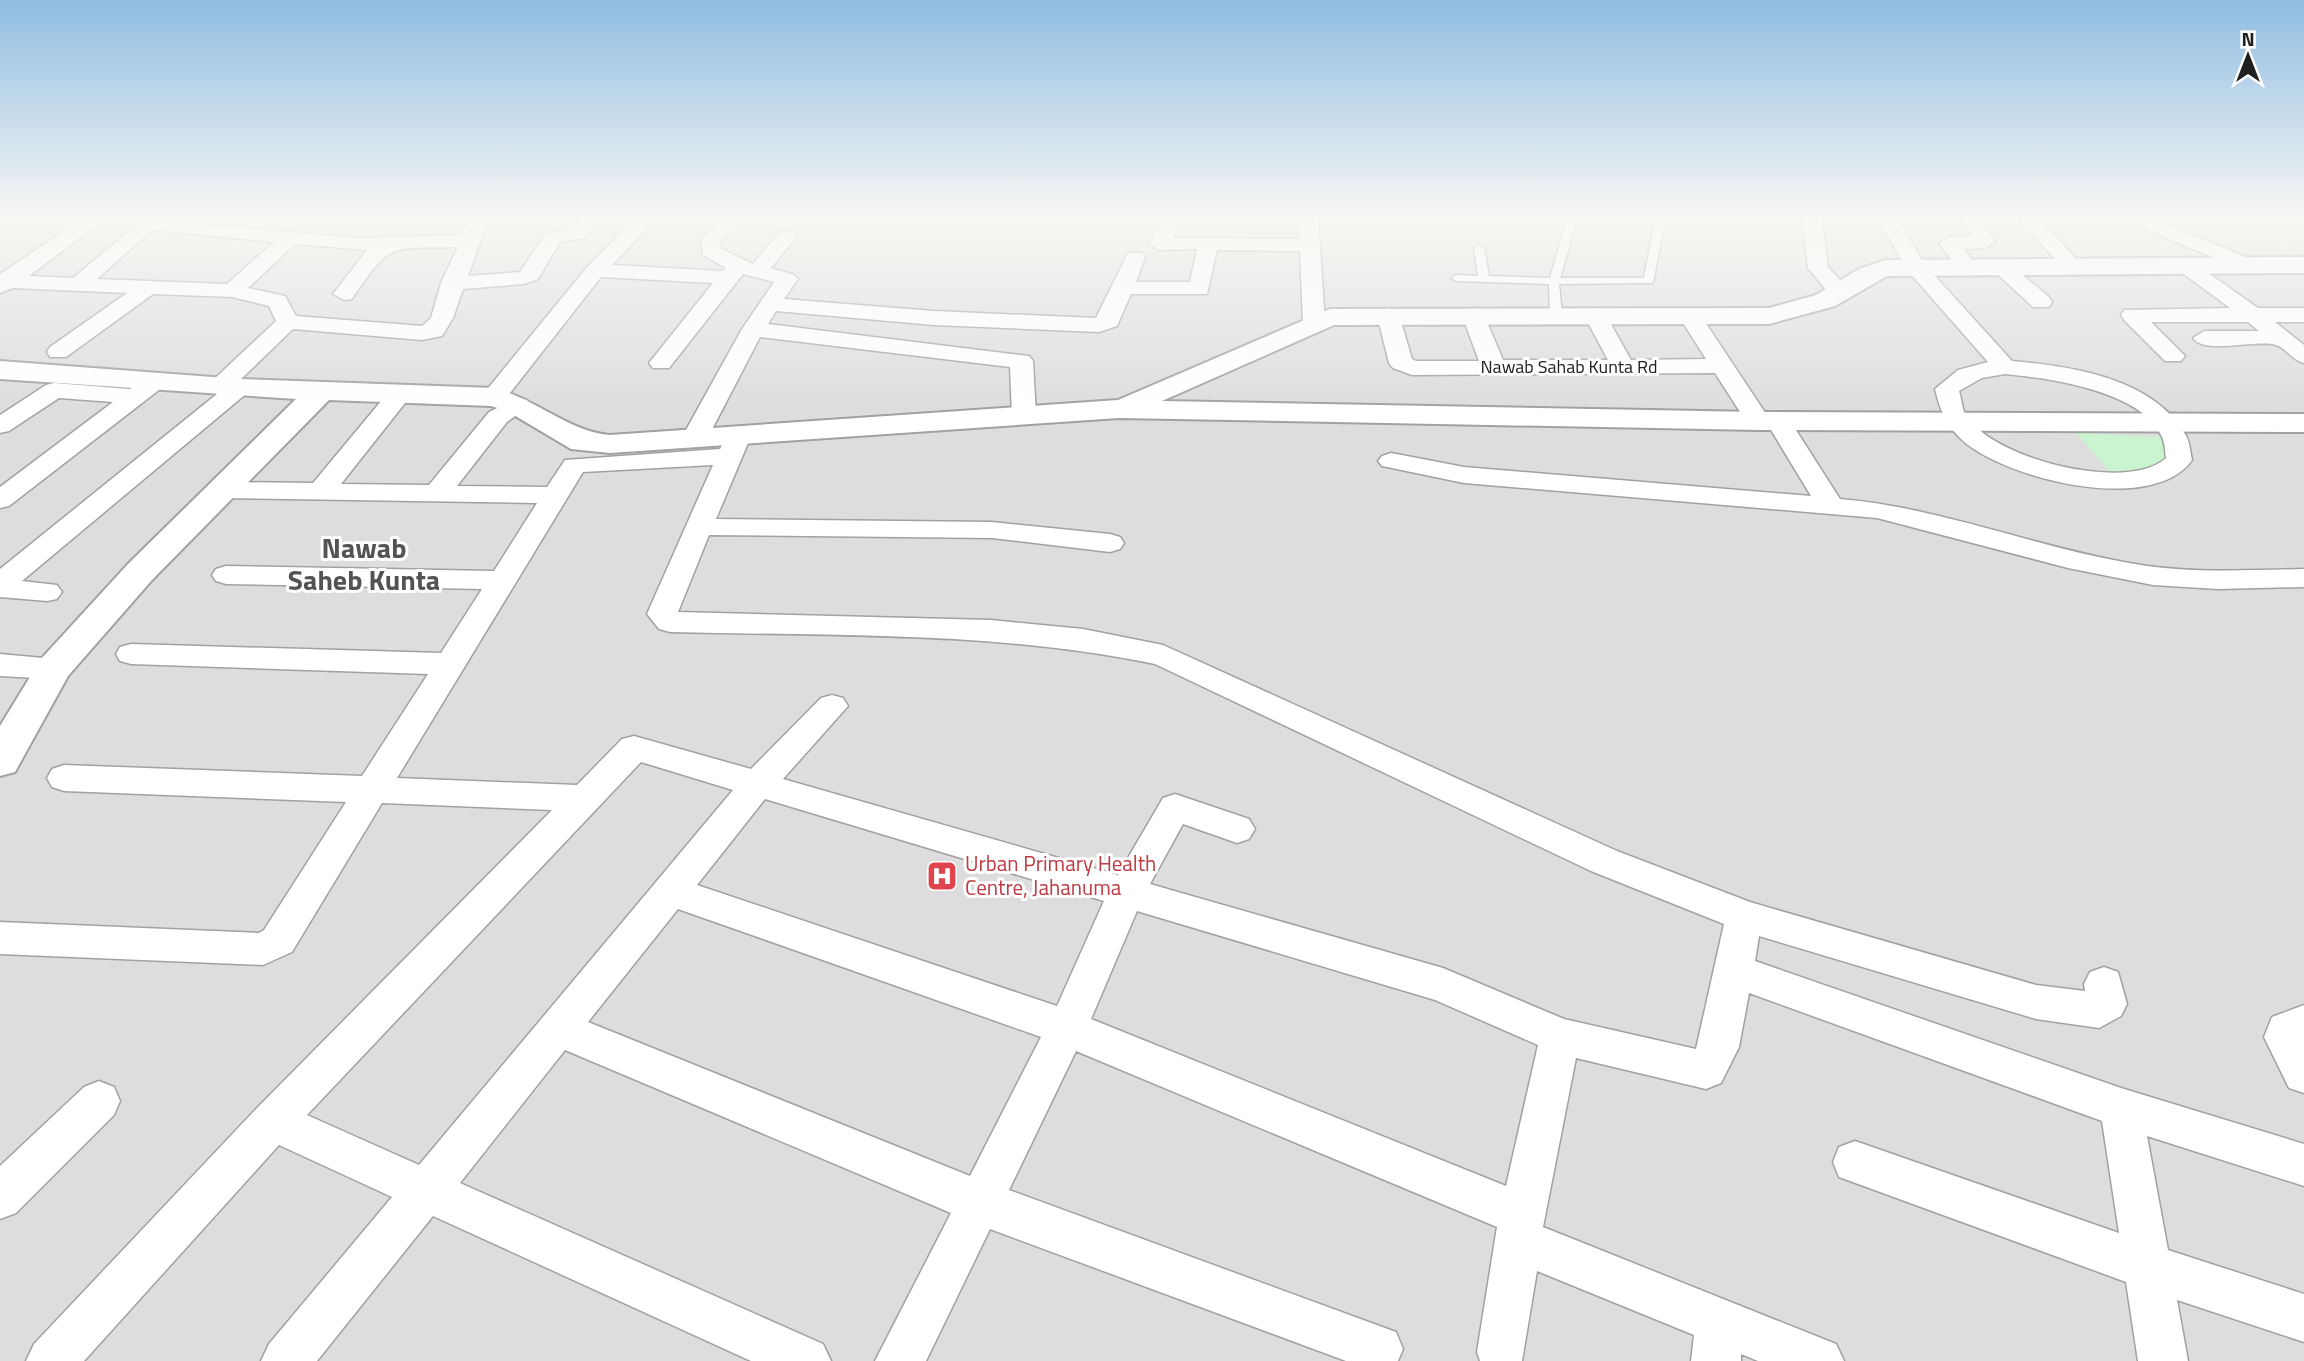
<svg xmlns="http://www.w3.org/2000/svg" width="2304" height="1361" viewBox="0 0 2304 1361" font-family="'Titillium Web',sans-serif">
	<rect width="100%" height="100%" fill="#efede7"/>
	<path fill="#dedddd" d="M 0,219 L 2304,219 L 2304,1361 L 0,1361 Z"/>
	<path fill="#caf4d0" d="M 2076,433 L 2167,437 L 2171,452 L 2154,469 L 2111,473 Z"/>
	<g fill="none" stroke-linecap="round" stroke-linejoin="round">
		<g stroke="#a1a1a1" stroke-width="3">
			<path id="service" d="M 1567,219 L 1577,219 L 1560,278 L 1644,278 L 1655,219 L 1665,219 L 1653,283 L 1559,284 L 1562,315 L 1556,318 L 1550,315 L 1549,284 L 1456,281 L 1451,278 L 1456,275 L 1478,276 L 1474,248 L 1479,245 L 1484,248 L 1489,276 L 1550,278 Z"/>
		</g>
		<g stroke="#a1a1a1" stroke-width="3">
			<path id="minor" d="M 82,219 L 105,219 L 29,276 L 73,278 L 144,219 L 357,238 L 462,235 L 468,219 L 488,219 L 468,276 L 520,272 L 546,233 L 571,229 L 583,219 L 604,220 L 584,238 L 560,242 L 538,279 L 524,284 L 463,289 L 453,318 L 442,336 L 422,340 L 293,329 L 239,381 L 247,383 L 251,388 L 247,393 L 22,581 L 57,585 L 62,592 L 57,599 L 47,601 L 0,597 L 0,569 L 217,394 L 207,387 L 211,382 L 276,321 L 269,306 L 232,297 L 153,294 L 66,357 L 50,357 L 47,352 L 50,347 L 127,293 L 13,288 L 0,293 L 0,274 ZM 152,230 L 274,242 L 227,284 L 97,279 ZM 295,244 L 367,250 L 333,294 L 344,300 L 352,299 C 392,240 389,249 458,247 L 441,283 L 431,318 L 422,326 L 296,316 L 285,296 L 248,288 Z
				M 635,219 L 656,219 L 612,265 L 723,271 L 726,268 L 703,255 L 701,240 L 721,219 L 742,219 L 721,241 L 720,248 L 753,264 L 780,232 L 794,232 L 797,236 L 771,268 L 794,275 L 798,279 L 784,299 L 934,311 L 1096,318 L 1128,253 L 1142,253 L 1145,257 L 1136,282 L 1190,282 L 1197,249 L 1159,250 L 1149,244 L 1163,219 L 1183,219 L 1173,238 L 1299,239 L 1298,219 L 1318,219 L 1325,323 L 1314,330 L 1303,323 L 1300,251 L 1217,250 L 1207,294 L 1131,294 L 1117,326 L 1099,332 L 934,325 L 776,311 L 768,324 L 1029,356 L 1033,361 L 1036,416 L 1033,421 L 1015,421 L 1012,416 L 1010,367 L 760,337 L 707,439 L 703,444 L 685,444 L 681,439 L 742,329 L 774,282 L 743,274 L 669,368 L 653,368 L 649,363 L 713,283 L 601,277 L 503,402 L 485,402 L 482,397 L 485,392 L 588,266 Z
				M 1802,219 L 1822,219 L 1828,267 L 1852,293 L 1849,298 L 1833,298 L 1808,268 Z
				M 1878,219 L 1898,219 L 1924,264 L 2012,361 C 2071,366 2153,378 2185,434 C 2190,441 2190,452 2192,460 C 2153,516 2005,479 1962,440 C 1946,425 1940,410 1935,389 L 1958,370 L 1988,362 L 1908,271 ZM 2005,374 C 2048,378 2143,391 2162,437 C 2165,443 2165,452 2166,458 C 2127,494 1987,458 1964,412 C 1962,406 1961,397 1959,391 L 1982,378 Z
				M 1961,219 L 1981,219 L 1995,242 L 1985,248 L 1964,249 L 1976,266 L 1966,272 L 1959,270 L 1939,243 L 1949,237 L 1972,236 Z
				M 2019,219 L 2040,219 L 2078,261 L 2081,265 L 2078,269 L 2064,269 Z
				M 2127,219 L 2154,219 L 2253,260 L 2256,264 L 2246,270 L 2239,268 L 2130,223 Z
				M 2184,259 L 2191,261 L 2258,308 L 2304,308 L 2304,322 L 2275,322 L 2304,345 L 2304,363 C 2292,360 2286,348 2276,345 C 2257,339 2204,355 2193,338 L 2204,331 L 2259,331 L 2248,322 L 2151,322 L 2185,356 L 2181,361 L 2165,361 L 2124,320 L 2121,315 L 2124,310 L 2230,308 L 2177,269 L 2174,265 Z
				M 2000,260 L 2007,262 L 2049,297 L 2052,302 L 2049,307 L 2033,307 L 1993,270 L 1990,266 L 1993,262 Z
				M 1388,308 L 1399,315 L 1412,359 L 1416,361 L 1479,361 L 1462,315 L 1473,308 L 1484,315 L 1503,360 L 1608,360 L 1584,315 L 1595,308 L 1603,310 L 1631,360 L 1706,359 L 1680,318 L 1683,313 L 1699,313 L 1768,417 L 1778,414 L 1787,416 L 1840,499 C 1938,507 2032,546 2129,563 C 2187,574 2246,570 2304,569 L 2304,587 L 2218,589 L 2153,585 L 2068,568 L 1877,518 L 1464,483 L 1382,466 L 1378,461 L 1382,456 L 1391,453 L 1464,467 L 1811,496 L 1768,425 L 1758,428 L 1749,426 L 1715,373 L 1412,375 L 1393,368 L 1389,363 L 1377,315 Z
				M 156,374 L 164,376 L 168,381 L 164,386 L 9,506 L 0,508 L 0,487 L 113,402 L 59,398 L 9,431 L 0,433 L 0,415 L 46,385 L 54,383 L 130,389 L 148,376 Z
				M 401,386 L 410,388 L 413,393 L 341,484 L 429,485 L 489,412 L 518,398 L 527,400 L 530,405 L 507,422 L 457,486 L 547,487 L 565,460 L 720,449 L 729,431 L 747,431 L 751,436 L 716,519 L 992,522 L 1110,534 L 1120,537 L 1124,543 L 1120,549 L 1110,552 L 992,538 L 709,535 L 678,612 L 991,620 L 1083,629 L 1163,645 L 1617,851 L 1750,902 L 2036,985 L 2085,991 L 2084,984 L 2090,972 L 2104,967 L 2118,972 L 2127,1004 L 2121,1016 L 2099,1028 L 2036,1019 L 1759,936 L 1755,961 L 2121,1088 L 2304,1144 L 2304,1186 L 2147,1136 L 2168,1250 L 2304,1294 L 2304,1342 L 2177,1300 L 2188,1361 L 2138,1361 L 2126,1282 L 1839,1177 L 1833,1162 L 1839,1147 L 1855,1141 L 2119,1233 L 2102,1121 L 1749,993 L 1739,1047 L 1721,1083 L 1706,1089 L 1576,1058 L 1543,1227 L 1836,1344 L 1844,1361 L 1758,1361 L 1741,1354 L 1741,1361 L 1691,1361 L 1694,1335 L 1537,1271 L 1522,1361 L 1480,1361 L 1477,1352 L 1497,1227 L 1076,1051 L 1009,1190 L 1396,1332 L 1403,1349 L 1398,1361 L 1346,1361 L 990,1229 L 926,1361 L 875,1361 L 951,1213 L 565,1050 L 460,1183 L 823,1344 L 831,1361 L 751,1361 L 433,1216 L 317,1361 L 261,1361 L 269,1344 L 392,1197 L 279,1145 L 84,1361 L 26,1361 L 34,1344 L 258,1107 L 552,810 L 382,803 L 292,952 L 263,965 L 0,954 L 0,922 L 259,933 L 264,930 L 346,802 L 64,791 L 52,787 L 47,778 L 52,769 L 64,765 L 362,776 L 428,674 L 131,664 L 120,661 L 116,654 L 120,647 L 131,644 L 441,653 L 482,589 L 226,584 L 216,581 L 212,575 L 216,569 L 226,566 L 494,571 L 537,503 L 220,498 L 211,496 L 207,490 L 211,484 L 220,482 L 313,483 L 392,388 ZM 713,465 L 647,614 L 659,629 L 670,632 C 832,636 996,631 1155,664 L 1591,871 L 1724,924 L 1696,1049 L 1564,1019 L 1443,968 L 1150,884 L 1183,824 L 1237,843 L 1249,839 L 1255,829 L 1249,819 L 1175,794 L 1163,798 L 1118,875 L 783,779 L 848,706 L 843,698 L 832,695 L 821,698 L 751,769 L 634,736 L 622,739 L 577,785 L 397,778 L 583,472 ZM 641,762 L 733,790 L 419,1165 L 307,1115 ZM 765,799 L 1104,901 L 1057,1006 L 697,885 ZM 678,909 L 1041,1037 L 970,1176 L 588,1022 ZM 1137,911 L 1435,1000 L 1538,1045 L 1506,1186 L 1091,1019 Z
				M 0,654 L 65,660 L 70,668 L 65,676 L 54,679 L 0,676 Z
				M 2304,1005 L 2304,1093 L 2289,1088 L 2264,1037 L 2272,1017 Z
				M 99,1081 L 114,1087 L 120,1101 L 114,1115 L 16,1213 L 0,1219 L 0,1166 L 84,1087 Z"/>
		</g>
		<g stroke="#a1a1a1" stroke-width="4">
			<path id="tertiary" d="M 2304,257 L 2304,273 L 1887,276 L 1835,306 L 1769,324 L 1334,325 L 1162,401 L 1758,412 L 2304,414 L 2304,432 L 1758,430 L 1119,418 L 610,453 L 571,449 L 507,411 L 491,406 L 329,400 L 152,580 L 68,676 L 15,772 L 0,776 L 0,726 L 41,659 L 128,564 L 296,399 L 0,379 L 0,361 L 239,379 L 494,388 C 536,399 570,432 610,435 L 1118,400 L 1330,309 L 1769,308 L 1816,295 L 1859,269 L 1886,260 Z"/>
		</g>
		<use href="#service" fill="#fff" fill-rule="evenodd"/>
		<use href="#minor" fill="#fff" fill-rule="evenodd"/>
		<use href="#tertiary" fill="#fff" fill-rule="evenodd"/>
	</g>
	<linearGradient id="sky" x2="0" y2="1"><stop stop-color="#90bde2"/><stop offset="0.53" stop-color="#f8f7f4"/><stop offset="1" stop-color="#f8f7f4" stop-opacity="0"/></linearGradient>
	<rect width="2304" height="410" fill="url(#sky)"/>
	<defs>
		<g id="hospital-square" transform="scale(1.575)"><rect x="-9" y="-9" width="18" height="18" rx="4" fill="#e0444e" stroke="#fff"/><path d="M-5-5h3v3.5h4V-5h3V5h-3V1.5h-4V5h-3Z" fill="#fff"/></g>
	</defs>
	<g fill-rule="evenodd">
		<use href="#hospital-square" x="942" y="876"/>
	</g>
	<g text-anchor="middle" stroke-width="6" stroke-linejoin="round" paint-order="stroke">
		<g font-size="18" fill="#202020" stroke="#fff">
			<text x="1569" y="373">Nawab Sahab Kunta Rd</text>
		</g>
		<g font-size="21" fill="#be3a42" stroke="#fff" text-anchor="start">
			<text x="965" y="871">Urban Primary Health<tspan x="965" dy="24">Centre, Jahanuma</tspan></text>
		</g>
		<g font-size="28" font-weight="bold" fill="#535353" stroke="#fff">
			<text x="364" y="558">Nawab<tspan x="364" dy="32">Saheb Kunta</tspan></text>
		</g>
	</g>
	<g transform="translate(2248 56)" stroke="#ffffff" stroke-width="5" paint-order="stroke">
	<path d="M0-5L12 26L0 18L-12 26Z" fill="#202020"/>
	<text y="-10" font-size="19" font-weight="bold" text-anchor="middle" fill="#202020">N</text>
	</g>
</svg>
